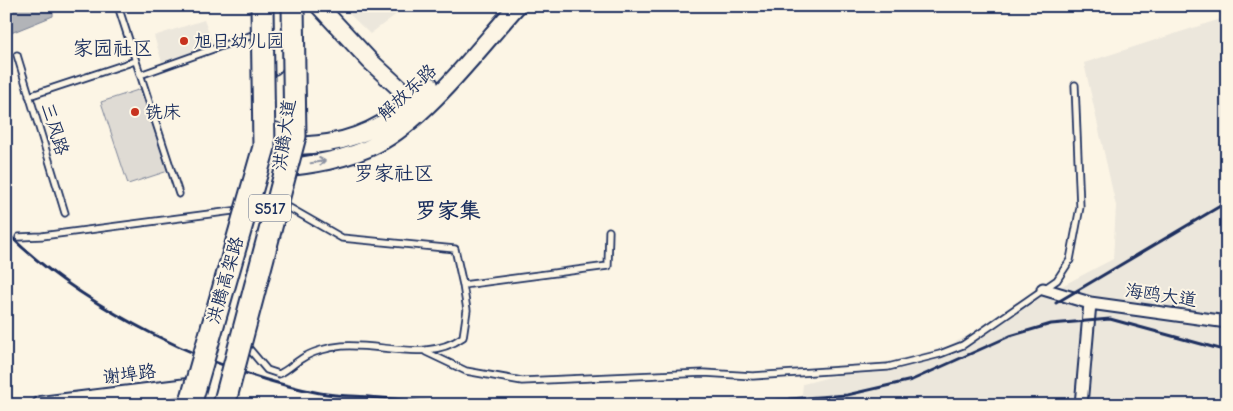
<svg xmlns="http://www.w3.org/2000/svg" width="1233" height="411" viewBox="0 0 1233 411" font-family="'Comic Neue','LXGW WenKai TC',sans-serif">
	<rect width="100%" height="100%" fill="#fcf5e5"/>
	<filter id="ink" filterUnits="userSpaceOnUse"><feTurbulence type="fractalNoise" baseFrequency=".02" numOctaves="2"/><feDisplacementMap in="SourceGraphic" scale="10" xChannelSelector="R" yChannelSelector="G"/><feConvolveMatrix kernelMatrix="1 2 1 2 8 2 1 2 1" color-interpolation-filters="sRGB"/></filter>
	<g filter="url(#ink)">
		<path fill="#ece7dc" d="M 341,6 L 401,6 L 402,10 L 370,34 Z
			M 1227,17 L 1227,405 L 801,405 L 803,384 L 946,347 L 1113,259 L 1116,206 L 1084,63 Z
			M 204,20 L 214,46 L 162,62 L 154,36 Z"/>
		<path fill="#dfdbd4" stroke="#7d8599" d="M 141,89 L 168,171 L 128,184 L 101,102 Z"/>
		<path fill="#b2b4b8" stroke="#767f94" d="M 6,6 L 53,6 L 53,16 L 6,35 Z"/>
		<g fill="none" stroke-linecap="round" stroke-linejoin="round">
			<g stroke="#1b2f5e" stroke-width="9">
				<path id="lane" d="M 118,6 L 179,194
					M 17,55 L 65,213
					M 140,75 L 258,33
					M 29,96 L 135,61
					M 280,207 L 288,207 L 342,238 L 455,249 L 463,285 L 608,266 L 609,231
					M 19,237 L 42,236 L 240,210
					M 245,344 L 267,370 L 279,374 C 288,370 293,364 301,359 C 311,352 329,347 342,346 C 382,343 427,363 463,337 L 467,310 L 463,285
					M 426,352 L 466,371 L 522,381 L 704,373 L 753,376 L 888,367 L 940,354 L 963,345 L 1057,280 L 1070,260 L 1080,207 L 1075,85"/>
			</g>
			<g stroke="#1b2f5e" stroke-width="15">
				<path id="street" d="M 1043,289 L 1090,303 L 1227,322
					M 1081,405 L 1090,303"/>
			</g>
			<g stroke="#1b2f5e" stroke-width="20">
				<path id="secondary" d="M 319,6 L 370,61 L 421,108
					M 282,148 C 298,146 313,145 328,143 C 367,137 404,114 430,85
					M 277,168 C 308,166 349,159 377,144 C 426,119 479,48 517,6
					M 41,405 L 204,385"/>
			</g>
			<g stroke="#1b2f5e" stroke-width="22">
				<path id="primary" d="M 273,6 L 273,65
					M 202,405 L 270,169 L 274,149 L 274,132"/>
			</g>
			<use href="#lane" stroke="#fcf5e5" stroke-width="5.5"/>
			<use href="#street" stroke="#fcf5e5" stroke-width="11"/>
			<use href="#secondary" stroke="#fcf5e5" stroke-width="16"/>
			<use href="#primary" stroke="#fcf5e5" stroke-width="19"/>
			<path stroke="#1b2f5e" stroke-width="3" d="M 6,232 C 82,308 214,373 320,393 C 336,396 353,396 369,397 C 400,400 432,402 464,405
				M 1056,303 L 1227,202
				M 789,399 L 847,395 L 912,380 L 1010,336 L 1051,324 L 1110,319 L 1227,351
				M 837,401 L 905,405
				M 732,403 L 795,399
				M 709,405 L 739,404
				M 1186,405 L 1225,401"/>
			<g stroke="#1b2f5e" stroke-width="25" stroke-linecap="butt">
				<path id="highway-bridge" d="M 190,405 L 264,147 L 262,6
					M 224,405 L 295,136 L 293,6"/>
			</g>
			<use href="#highway-bridge" stroke="#fcf5e5" stroke-width="21"/>
		</g>
		<defs><path id="oneway-shaft" d="M-6 0H5M1.5-3L5.5 0L1.5 3" fill="none" stroke-width="1.6" stroke-linecap="round" stroke-linejoin="round" transform="scale(1.25)"/></defs>
		<use stroke="#8c92a2" href="#oneway-shaft" transform="translate(318 162) rotate(-9)"/>
	</g>
	<g fill="#c8321e" stroke="#fcf5e5" stroke-width="2">
		<circle cx="184" cy="41" r="5"/>
		<circle cx="135" cy="112" r="5"/>
	</g>
	<g text-anchor="middle" stroke-width="4" stroke-linejoin="round" paint-order="stroke">
		<rect fill="#fcf5e5" stroke="#5e6a86" stroke-width="1" x="249" y="194.5" width="42" height="27" rx="4"/>
		<g font-size="16" font-weight="bold" fill="#1b2f5e">
			<text x="270" y="214">S517</text>
		</g>
		<g font-size="18" fill="#1b2f5e" stroke="#fcf5e5" text-anchor="start">
			<text x="194" y="47">旭日幼儿园</text>
			<text x="145" y="118">铣床</text>
		</g>
		<g font-size="18" fill="#1b2f5e" stroke="#fcf5e5">
			<text transform="translate(407 92) rotate(-43)" y="6">解放东路</text>
			<text transform="translate(55 129) rotate(73)" y="6">三风路</text>
			<text transform="translate(284 135) rotate(-82)" y="6">洪腾大道</text>
			<text transform="translate(225 280) rotate(-74)" y="6">洪腾高架路</text>
			<text transform="translate(1161 295) rotate(8)" y="6">海鸥大道</text>
			<text transform="translate(129 374) rotate(-7)" y="6">谢埠路</text>
		</g>
		<g font-size="20" fill="#1b2f5e" stroke="#fcf5e5">
			<text x="113" y="55">家园社区</text>
			<text x="394" y="180">罗家社区</text>
		</g>
		<g font-size="22" font-weight="bold" fill="#1b2f5e" stroke="#fcf5e5">
			<text x="448" y="218">罗家集</text>
		</g>
	</g>
	<rect width="1233" height="411" fill="none" stroke="#fcf5e5" stroke-width="25"/>
	<rect x="12" y="12" width="1208" height="386" fill="none" stroke="#1b2f5e" stroke-width="2" filter="url(#ink)"/>
</svg>
